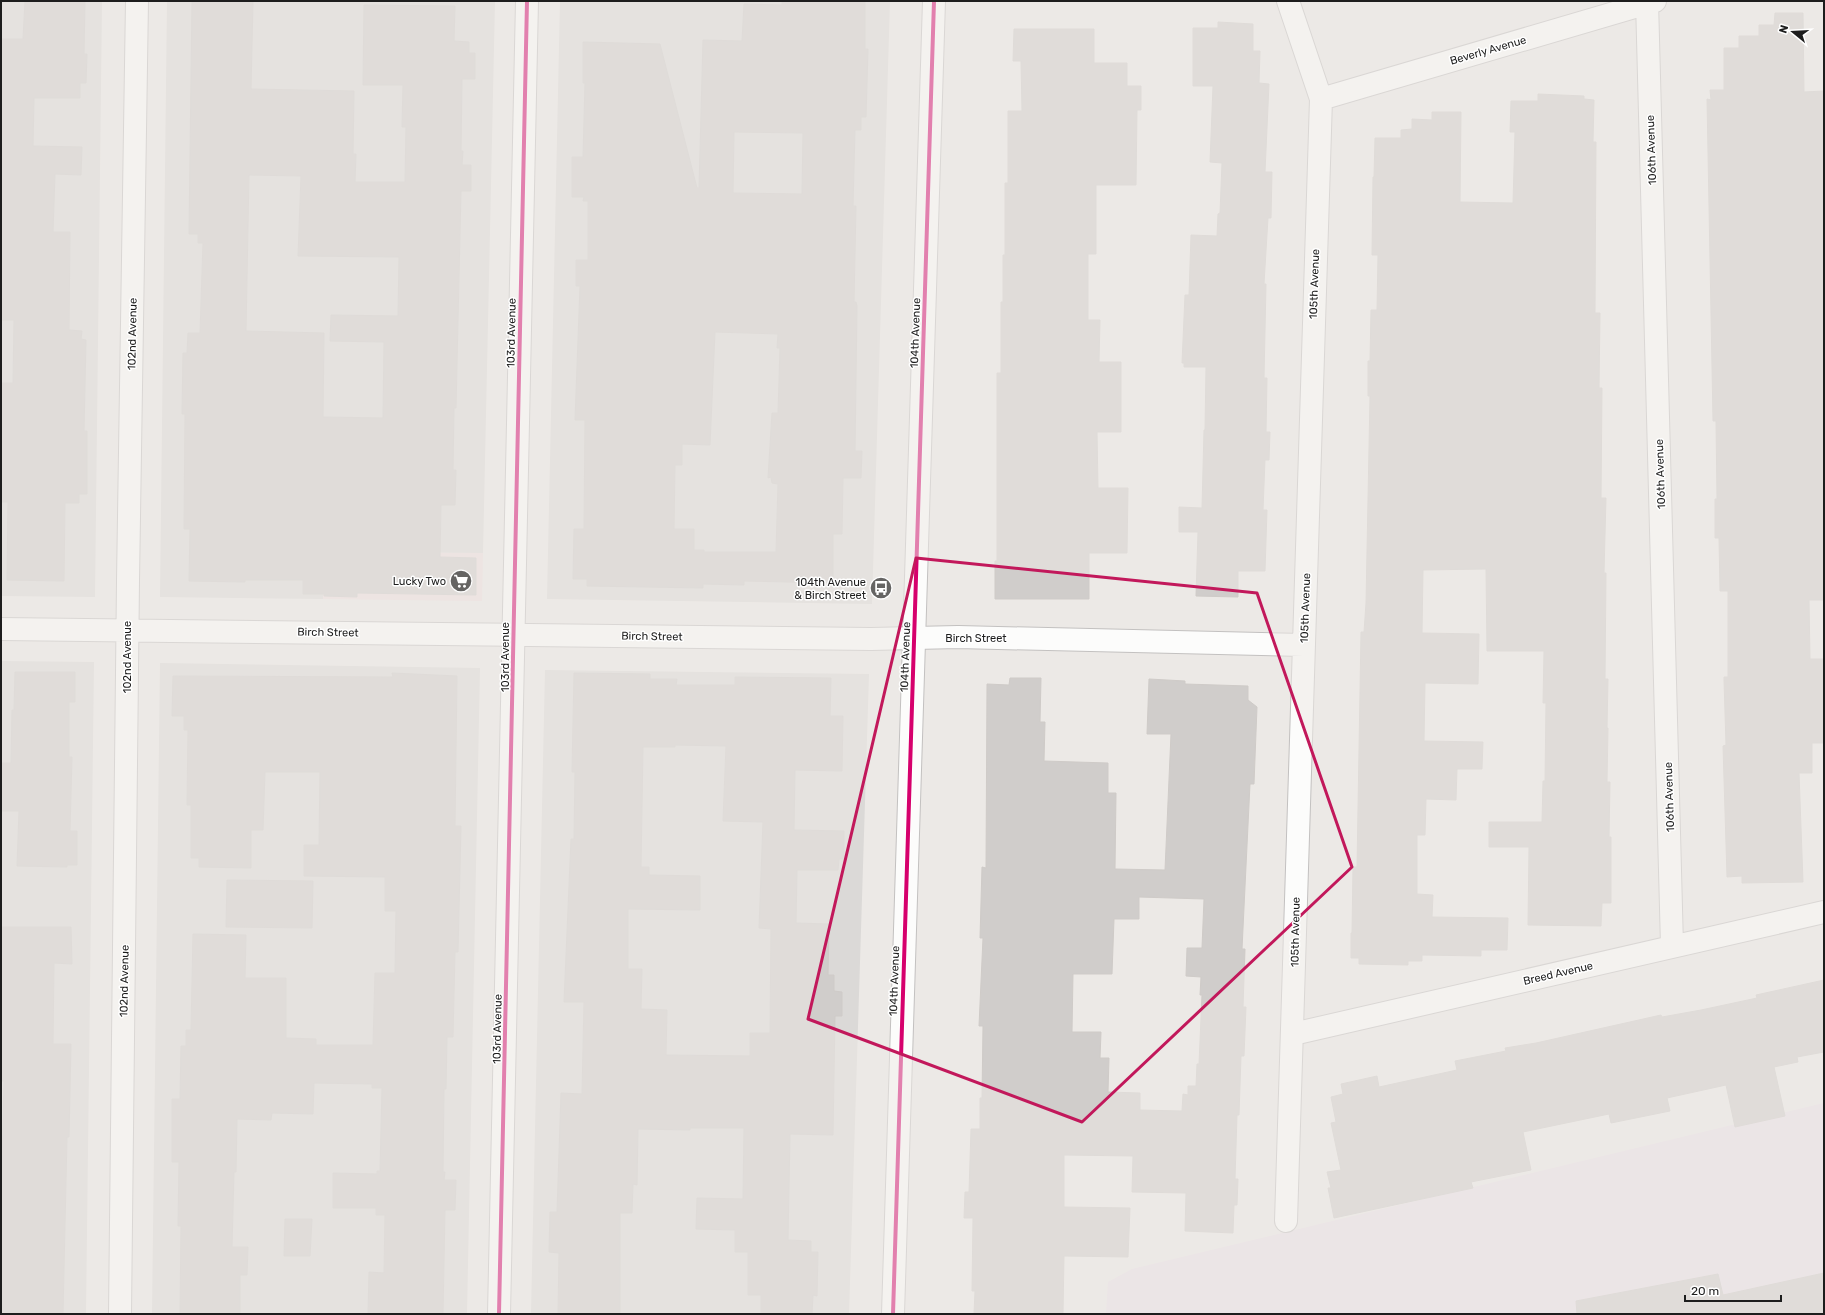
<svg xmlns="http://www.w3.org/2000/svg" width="1825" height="1315" viewBox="0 0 1825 1315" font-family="Rubik,sans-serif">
	<rect width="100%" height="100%" fill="#ece9e6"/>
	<path fill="#dbd9d7" d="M 1,1 L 102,1 L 95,597 L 1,596 Z
		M 167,1 L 495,1 L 483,553 L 323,552 L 323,599 L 160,597 Z
		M 560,1 L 890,1 L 872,604 L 547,599 Z
		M 1,661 L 94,662 L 86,1314 L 1,1314 Z
		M 160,663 L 480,668 L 467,1314 L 152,1314 Z
		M 545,670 L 869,674 L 849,1314 L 531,1314 Z"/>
	<path fill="#eddddd" d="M 323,552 L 483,553 L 482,601 L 323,599 Z"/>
	<path fill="#e9dfe6" d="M 1824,1103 L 1824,1314 L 1106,1314 L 1108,1282 L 1132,1269 Z"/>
	<path fill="#d0cdcb" stroke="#cfcbc8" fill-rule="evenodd" d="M 25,1 L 85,1 L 84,54 L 87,54 L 86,83 L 80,83 L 80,98 L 34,98 L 33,146 L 82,147 L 81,175 L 55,174 L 53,232 L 70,232 L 69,330 L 82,331 L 81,339 L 86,340 L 84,431 L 87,431 L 87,494 L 79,494 L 79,503 L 65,503 L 64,581 L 7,580 L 8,502 L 1,502 L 1,383 L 13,383 L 14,320 L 1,320 L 1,39 L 23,39 Z
		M 192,1 L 253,1 L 251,89 L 354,91 L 353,154 L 356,154 L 355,182 L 405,182 L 406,127 L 402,127 L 403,85 L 363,85 L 364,5 L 455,6 L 454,41 L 469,42 L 469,53 L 475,53 L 475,79 L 462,79 L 461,151 L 463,151 L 462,165 L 471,165 L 471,191 L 461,191 L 456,408 L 454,408 L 453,470 L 456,470 L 455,505 L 441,505 L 440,557 L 476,558 L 476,595 L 357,593 L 357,597 L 324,596 L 324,594 L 303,594 L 303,580 L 245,580 L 245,582 L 189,581 L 190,529 L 184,529 L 185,414 L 182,414 L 183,353 L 187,353 L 188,333 L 200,333 L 203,243 L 198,243 L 198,234 L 189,234 ZM 249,175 L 301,176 L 298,256 L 399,257 L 398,316 L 331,315 L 330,341 L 384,342 L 383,418 L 323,417 L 324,333 L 246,331 Z
		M 782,1 L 865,1 L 865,49 L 868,49 L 866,117 L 861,117 L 861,130 L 855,130 L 853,206 L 856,206 L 854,302 L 856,302 L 857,306 L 855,451 L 862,451 L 861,478 L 843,478 L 842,534 L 833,534 L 833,583 L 744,581 L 744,585 L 703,584 L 703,588 L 587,586 L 587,579 L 573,579 L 574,529 L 584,529 L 585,420 L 575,420 L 580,286 L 576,286 L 576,260 L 588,260 L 588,201 L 583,201 L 584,197 L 572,197 L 572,157 L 583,157 L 585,83 L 583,83 L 583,42 L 660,44 L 697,188 L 699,188 L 703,40 L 742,41 L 744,4 L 782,5 ZM 734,132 L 803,133 L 802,194 L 733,193 ZM 715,332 L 778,334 L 777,348 L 780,348 L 778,413 L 772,413 L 768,478 L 771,477 L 772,483 L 778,484 L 776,552 L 704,552 L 704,550 L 694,550 L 694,529 L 674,529 L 675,465 L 682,465 L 682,444 L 710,445 Z
		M 1775,13 L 1803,13 L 1804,92 L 1824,91 L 1824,189 L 1823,189 L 1824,600 L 1809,600 L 1810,659 L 1824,659 L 1824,743 L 1812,743 L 1812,773 L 1799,773 L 1803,882 L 1742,883 L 1742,876 L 1727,877 L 1723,746 L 1726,745 L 1724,680 L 1724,677 L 1728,677 L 1728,591 L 1720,591 L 1719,538 L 1715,538 L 1715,499 L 1717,499 L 1716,421 L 1713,421 L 1707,99 L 1711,100 L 1710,90 L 1724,90 L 1724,48 L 1739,48 L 1739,36 L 1759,36 L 1759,25 L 1774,25 Z
		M 1218,22 L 1253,24 L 1253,51 L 1260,51 L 1259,83 L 1269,84 L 1265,172 L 1272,172 L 1271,218 L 1268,218 L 1264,284 L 1266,284 L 1264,378 L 1267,378 L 1266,432 L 1270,432 L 1269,460 L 1265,460 L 1263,510 L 1267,510 L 1265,571 L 1238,571 L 1238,597 L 1196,596 L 1198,532 L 1179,532 L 1179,507 L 1202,508 L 1204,430 L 1205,430 L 1206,367 L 1184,367 L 1184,363 L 1182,363 L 1185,295 L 1189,295 L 1191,235 L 1217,236 L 1218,214 L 1220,213 L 1222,163 L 1210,162 L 1213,86 L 1193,86 L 1193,28 L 1218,28 Z
		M 1014,29 L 1094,29 L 1094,63 L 1127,63 L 1127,86 L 1141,86 L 1141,110 L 1137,110 L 1136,185 L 1096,185 L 1096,254 L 1088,254 L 1088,320 L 1100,320 L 1099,362 L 1121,362 L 1121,432 L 1097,432 L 1098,488 L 1128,488 L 1127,553 L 1089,553 L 1089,599 L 995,599 L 995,561 L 997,561 L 997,373 L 1001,373 L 1001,302 L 1003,302 L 1003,255 L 1005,255 L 1005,183 L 1008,183 L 1008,111 L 1022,111 L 1021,61 L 1013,61 Z
		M 1538,94 L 1584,96 L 1584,99 L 1594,100 L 1593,142 L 1596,142 L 1595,313 L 1600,313 L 1599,388 L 1602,388 L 1601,498 L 1606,498 L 1604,573 L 1606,573 L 1605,679 L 1608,679 L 1607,728 L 1608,728 L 1607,782 L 1610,782 L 1609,837 L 1611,837 L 1611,903 L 1602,903 L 1601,926 L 1528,925 L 1529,847 L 1489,847 L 1489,822 L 1542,822 L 1543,781 L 1545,781 L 1546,703 L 1543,703 L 1544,651 L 1487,651 L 1486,569 L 1423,570 L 1422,633 L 1479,634 L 1478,684 L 1425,683 L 1424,741 L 1483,742 L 1482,769 L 1457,769 L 1456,800 L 1426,799 L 1425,835 L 1417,835 L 1417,894 L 1433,895 L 1432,917 L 1508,918 L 1507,950 L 1481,950 L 1481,956 L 1422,955 L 1422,961 L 1408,961 L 1408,965 L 1359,964 L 1359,958 L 1351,958 L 1351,933 L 1352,933 L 1353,867 L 1357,867 L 1361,632 L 1364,632 L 1366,603 L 1370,396 L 1368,396 L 1368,361 L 1370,361 L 1371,310 L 1377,310 L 1378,255 L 1372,255 L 1373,177 L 1374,177 L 1375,138 L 1401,138 L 1401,130 L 1412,129 L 1412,119 L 1432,120 L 1432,112 L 1461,112 L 1460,202 L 1513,203 L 1515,132 L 1510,132 L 1511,101 L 1538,101 Z
		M 15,672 L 75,672 L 75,702 L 69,702 L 69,757 L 72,757 L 70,831 L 77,831 L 77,865 L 67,865 L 67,867 L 17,866 L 19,811 L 1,811 L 1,763 L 11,763 L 12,710 L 14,710 Z
		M 392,673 L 457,676 L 455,826 L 461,826 L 458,952 L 455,952 L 453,1037 L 447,1037 L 446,1089 L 444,1089 L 443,1172 L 445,1172 L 444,1180 L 456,1180 L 455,1210 L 445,1210 L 443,1314 L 368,1314 L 369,1272 L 384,1273 L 385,1215 L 376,1215 L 376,1208 L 333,1208 L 333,1173 L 377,1174 L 377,1171 L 380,1171 L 382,1088 L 372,1088 L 372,1084 L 314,1083 L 313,1114 L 272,1113 L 271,1120 L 237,1119 L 236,1172 L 234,1172 L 232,1247 L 248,1247 L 247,1275 L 240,1275 L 240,1314 L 180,1314 L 181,1226 L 178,1226 L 179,1162 L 172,1162 L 172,1099 L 180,1099 L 181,1046 L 186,1046 L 186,1030 L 191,1030 L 193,934 L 246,935 L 245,978 L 286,978 L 286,1038 L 316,1039 L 316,1045 L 373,1045 L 375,973 L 395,973 L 396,911 L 385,911 L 385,877 L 304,876 L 304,845 L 319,845 L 320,772 L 265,772 L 263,830 L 251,830 L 251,868 L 199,867 L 199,858 L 191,858 L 191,805 L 187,805 L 188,730 L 184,730 L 184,716 L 172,716 L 173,676 L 393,677 Z
		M 574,673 L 650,674 L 650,679 L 677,679 L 676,685 L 735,685 L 735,677 L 831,678 L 830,716 L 843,716 L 842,771 L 795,770 L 794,830 L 844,831 L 844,859 L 839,859 L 838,870 L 797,870 L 796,923 L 829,924 L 828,975 L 834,975 L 834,991 L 842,992 L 842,1016 L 835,1016 L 833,1135 L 790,1134 L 788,1240 L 811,1241 L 811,1252 L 818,1252 L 817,1296 L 813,1295 L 812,1314 L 761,1314 L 761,1295 L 748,1295 L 748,1252 L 735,1252 L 735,1230 L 696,1229 L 697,1198 L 743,1199 L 744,1128 L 690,1128 L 690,1130 L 638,1129 L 637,1185 L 633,1184 L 632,1213 L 620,1213 L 620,1314 L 558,1314 L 559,1253 L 549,1252 L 550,1212 L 557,1212 L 561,1093 L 582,1094 L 584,1002 L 564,1002 L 571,839 L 574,839 L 575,772 L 572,772 ZM 675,745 L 726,746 L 723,821 L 763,822 L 759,928 L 771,929 L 770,1033 L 750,1033 L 750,1056 L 666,1055 L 667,1010 L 641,1009 L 642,969 L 628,969 L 628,909 L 700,910 L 700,876 L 649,875 L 649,867 L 641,867 L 643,747 L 675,747 Z
		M 1010,678 L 1041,678 L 1040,722 L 1045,722 L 1044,761 L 1108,763 L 1108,793 L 1116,793 L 1115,869 L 1165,870 L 1171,734 L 1147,734 L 1149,679 L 1185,681 L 1185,684 L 1248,686 L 1248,700 L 1257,707 L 1254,784 L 1250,784 L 1246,866 L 1242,949 L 1245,949 L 1243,1007 L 1246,1007 L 1244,1056 L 1241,1056 L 1239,1115 L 1237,1115 L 1235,1179 L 1238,1179 L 1237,1205 L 1234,1205 L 1233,1233 L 1185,1231 L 1186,1193 L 1132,1192 L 1133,1156 L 1064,1155 L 1064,1207 L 1130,1208 L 1128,1257 L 1064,1256 L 1063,1314 L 974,1314 L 975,1291 L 972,1291 L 973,1218 L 964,1218 L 965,1192 L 969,1192 L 971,1129 L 980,1129 L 980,1098 L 982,1098 L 983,1026 L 979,1026 L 983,938 L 980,938 L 982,867 L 986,868 L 987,684 L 1009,685 ZM 1139,897 L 1204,899 L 1202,948 L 1187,948 L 1186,976 L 1201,977 L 1200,995 L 1202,995 L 1199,1064 L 1197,1064 L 1196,1086 L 1188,1086 L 1188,1095 L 1183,1094 L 1182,1111 L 1140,1110 L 1140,1093 L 1108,1092 L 1109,1058 L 1100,1058 L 1101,1032 L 1072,1032 L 1073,974 L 1112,974 L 1114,919 L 1139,919 Z
		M 227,880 L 313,881 L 312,928 L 226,927 Z
		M 1,927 L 71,927 L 72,964 L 54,963 L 53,1044 L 71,1044 L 69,1137 L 67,1137 L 63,1314 L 1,1312 L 1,1199 L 4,1081 L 1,1081 Z
		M 1824,980 L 1824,1052 L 1797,1057 L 1798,1062 L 1774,1067 L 1785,1116 L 1735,1127 L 1726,1085 L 1667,1098 L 1670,1111 L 1611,1123 L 1609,1114 L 1523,1132 L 1531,1170 L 1471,1182 L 1473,1188 L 1334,1218 L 1328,1188 L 1331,1188 L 1327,1172 L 1341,1170 L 1331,1123 L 1336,1122 L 1331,1097 L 1343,1094 L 1341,1084 L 1377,1076 L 1379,1087 L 1457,1070 L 1455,1061 L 1506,1051 L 1505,1048 L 1536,1043 L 1661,1015 L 1662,1017 L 1701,1010 L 1757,998 L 1756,995 Z
		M 285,1219 L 312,1219 L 310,1256 L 284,1256 Z
		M 1824,1273 L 1824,1314 L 1577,1314 L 1576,1301 L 1718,1274 L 1723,1295 Z"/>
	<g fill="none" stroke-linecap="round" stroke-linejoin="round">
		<g stroke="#c3c1c0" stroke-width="24">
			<path id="minor" d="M 1647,1 L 1672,946
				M 1321,99 L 1655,1
				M 1,629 L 871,639 L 958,637 L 1304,645
				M 1293,1034 L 1824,912
				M 1286,1221 L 1321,99 L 1288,1
				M 120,1314 L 128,581 L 137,1
				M 499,1314 L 527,1"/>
		</g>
		<g stroke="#c3c1c0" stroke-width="24">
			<path id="tertiary" d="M 893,1314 L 934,1"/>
		</g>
		<use href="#minor" stroke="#fcfcfb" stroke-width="22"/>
		<use href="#tertiary" stroke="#fcfcfb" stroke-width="22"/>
		<g stroke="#fff" stroke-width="6">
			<path id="cycleway" d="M 499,1314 L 527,1
				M 893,1314 L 934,1"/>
		</g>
		<use href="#cycleway" stroke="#d6006c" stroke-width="4"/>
	</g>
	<path d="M0 0H1825V1315H0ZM 916,558 L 1257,593 L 1352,867 L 1082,1122 L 808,1019 Z" fill="#ece9e6" fill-opacity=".55" fill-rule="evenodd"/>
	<path fill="none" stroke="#c2185b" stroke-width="3" stroke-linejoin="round" d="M 916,558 L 1257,593 L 1352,867 L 1082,1122 L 808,1019 Z"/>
	<defs>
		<g id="supermarket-disc" transform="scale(1.15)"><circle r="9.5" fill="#656463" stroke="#fff"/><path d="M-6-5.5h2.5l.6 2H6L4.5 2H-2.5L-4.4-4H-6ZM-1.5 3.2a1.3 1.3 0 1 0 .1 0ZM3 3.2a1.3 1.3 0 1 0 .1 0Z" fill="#fff"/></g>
		<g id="bus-disc" transform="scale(1.15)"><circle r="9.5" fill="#656463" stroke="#fff"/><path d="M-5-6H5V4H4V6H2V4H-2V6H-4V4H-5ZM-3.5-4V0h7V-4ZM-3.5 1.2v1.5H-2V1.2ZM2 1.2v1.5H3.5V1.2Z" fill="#fff"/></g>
	</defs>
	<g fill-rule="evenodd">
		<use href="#supermarket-disc" x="461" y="581"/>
		<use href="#bus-disc" x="881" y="588"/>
	</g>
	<g text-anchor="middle" stroke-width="3" stroke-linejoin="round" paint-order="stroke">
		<g font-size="11" fill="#1d1d1d" stroke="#fff">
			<text transform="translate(1488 50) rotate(-16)" y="4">Beverly Avenue</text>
			<text transform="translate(1651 150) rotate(-92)" y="4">106th Avenue</text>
			<text transform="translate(1314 284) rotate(-88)" y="4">105th Avenue</text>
			<text transform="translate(511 333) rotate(-89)" y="4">103rd Avenue</text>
			<text transform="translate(915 333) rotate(-88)" y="4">104th Avenue</text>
			<text transform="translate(132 334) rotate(-89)" y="4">102nd Avenue</text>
			<text transform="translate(1660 474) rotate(-92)" y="4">106th Avenue</text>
			<text transform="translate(1305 608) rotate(-88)" y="4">105th Avenue</text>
			<text transform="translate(328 632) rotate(1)" y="4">Birch Street</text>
			<text transform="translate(652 636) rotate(1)" y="4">Birch Street</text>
			<text x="976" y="642">Birch Street</text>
			<text transform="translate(127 657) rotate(-90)" y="4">102nd Avenue</text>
			<text transform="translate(505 657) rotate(-90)" y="4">103rd Avenue</text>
			<text transform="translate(905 657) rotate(-88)" y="4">104th Avenue</text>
			<text transform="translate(1669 797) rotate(-92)" y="4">106th Avenue</text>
			<text transform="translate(1295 932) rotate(-89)" y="4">105th Avenue</text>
			<text transform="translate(1558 973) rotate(-13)" y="4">Breed Avenue</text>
			<text transform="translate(124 981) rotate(-89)" y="4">102nd Avenue</text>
			<text transform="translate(894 981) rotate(-88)" y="4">104th Avenue</text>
			<text transform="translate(497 1029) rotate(-89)" y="4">103rd Avenue</text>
		</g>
		<g font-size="11" fill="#1d1d1d" stroke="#fff" text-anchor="end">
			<text x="446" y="585">Lucky Two</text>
			<text x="866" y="586">104th Avenue<tspan x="866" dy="13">&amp; Birch Street</tspan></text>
		</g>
	</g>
	<rect width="1825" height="1315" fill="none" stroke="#1d1d1d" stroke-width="4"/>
	<g transform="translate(1793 32) rotate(288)" stroke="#ffffff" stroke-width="3" paint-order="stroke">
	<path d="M0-3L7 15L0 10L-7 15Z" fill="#1d1d1d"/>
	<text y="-6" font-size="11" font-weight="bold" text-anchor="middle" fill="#1d1d1d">N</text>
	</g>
	<path d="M1685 1295v6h96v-6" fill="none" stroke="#1d1d1d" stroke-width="2"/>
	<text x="1691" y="1295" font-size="12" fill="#1d1d1d" stroke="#ffffff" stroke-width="3" paint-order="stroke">20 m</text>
</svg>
